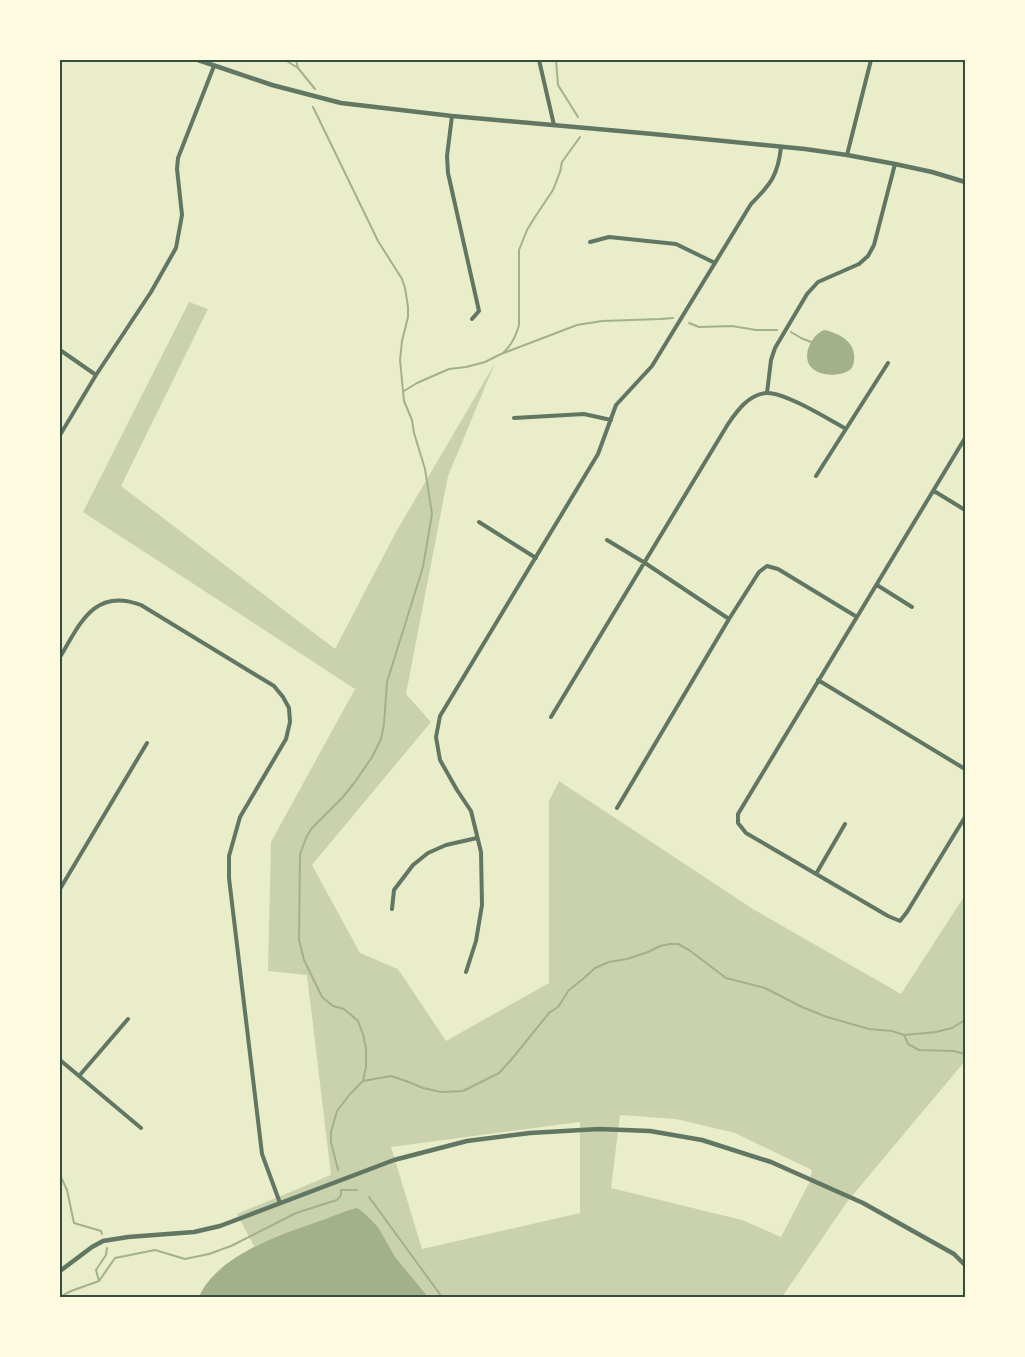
<svg xmlns="http://www.w3.org/2000/svg" width="1025" height="1357" viewBox="0 0 1025 1357" font-family="'Nunito Sans',sans-serif">
	<rect width="100%" height="100%" fill="#e9edc9"/>
	<path fill="#cad2ad" fill-rule="evenodd" d="M 189,302 L 208,309 L 121,486 L 335,649 L 396,532 L 495,363 L 448,476 L 406,694 L 431,722 L 312,865 L 360,953 L 398,969 L 446,1041 L 549,983 L 549,801 L 559,781 L 753,909 L 901,994 L 965,895 L 965,1061 L 847,1202 L 782,1297 L 314,1297 L 255,1248 L 237,1214 L 331,1175 L 307,975 L 268,971 L 271,842 L 355,689 L 83,512 ZM 620,1115 L 676,1119 L 735,1133 L 812,1170 L 809,1183 L 781,1237 L 742,1220 L 611,1188 ZM 580,1122 L 580,1213 L 422,1249 L 391,1147 Z"/>
	<path fill="#a3b18a" d="M 824,330 C 839,333 856,342 854,359 C 854,365 852,370 846,372 C 835,377 813,376 808,362 C 804,351 813,334 824,330 Z
		M 357,1208 L 364,1213 L 378,1227 L 395,1257 L 428,1297 L 199,1297 C 216,1257 278,1235 317,1222 C 330,1218 343,1211 357,1208 Z"/>
	<g fill="none" stroke-linecap="round" stroke-linejoin="round">
		<path stroke="#a3b18a" stroke-width="2" d="M 285,60 L 298,68
			M 296,60 L 298,68 L 315,89
			M 556,60 L 558,85 L 578,117
			M 313,107 L 378,241 L 402,279 L 405,288 L 408,307 L 408,317 L 402,341 L 400,360 L 404,401 L 412,420 L 414,433 L 425,469 L 432,514 L 423,567 L 387,682 L 384,724 L 381,739 L 372,757 L 355,782 L 342,798 L 312,828 L 307,836 L 300,854 L 299,940 L 304,960 L 322,997 L 333,1006 L 344,1009 L 358,1021 L 363,1034 L 366,1048 L 366,1067 L 363,1081
			M 689,323 L 699,327 L 732,326 L 756,330 L 777,330
			M 791,332 L 801,338 L 811,342
			M 503,353 C 512,345 516,336 519,325 L 519,250 L 527,230 L 535,217 L 553,190 L 560,172 L 562,162 L 580,137
			M 404,391 L 417,383 L 449,369 L 466,367 L 485,362 L 501,354 L 577,325 L 602,321 L 661,319 L 673,318
			M 904,1035 L 908,1044 L 919,1050 L 953,1051 L 965,1054
			M 338,1170 L 331,1142 L 331,1132 L 337,1111 L 350,1094 L 363,1081 L 391,1076 L 406,1081 L 423,1088 L 441,1092 L 463,1091 L 499,1073 L 511,1060 L 549,1013 L 558,1007 L 569,990 L 583,979 L 595,968 L 609,962 L 627,959 L 648,952 L 660,946 L 670,944 L 678,944 L 689,950 L 726,978 L 765,988 L 802,1007 L 827,1017 L 869,1029 L 892,1031 L 904,1035 L 936,1032 L 952,1028 L 965,1020
			M 60,1175 L 67,1190 L 74,1223 L 101,1231 L 102,1234
			M 369,1197 L 442,1297
			M 99,1281 L 96,1270 L 106,1255 L 107,1248
			M 60,1297 L 71,1291 L 99,1281 L 115,1258 L 155,1250 L 185,1259 L 209,1254 L 231,1246 L 296,1213 L 337,1200 L 341,1195 L 341,1190 L 357,1190"/>
		<path stroke="#617663" stroke-width="4" d="M 539,60 L 554,125
			M 452,116 L 447,156 L 448,173 L 479,311 L 472,319
			M 847,155 L 871,60
			M 590,242 L 609,237 L 676,244 L 715,263
			M 60,350 L 96,375
			M 767,393 L 771,360 L 775,348 L 807,294 L 818,282 L 859,264 L 868,256 L 874,245 L 895,164
			M 514,418 L 584,414 L 611,420
			M 60,435 L 96,375 L 151,292 L 176,248 L 182,215 L 177,169 L 178,158 L 214,66
			M 965,438 L 738,814 L 738,823 L 746,833 L 888,916 L 900,921 L 907,912 L 965,817
			M 816,476 L 888,363
			M 934,491 L 965,510
			M 479,522 L 536,558
			M 607,540 L 645,563 L 729,619
			M 877,585 L 912,607
			M 60,657 C 80,624 94,587 141,605 L 274,686 L 283,697 L 289,708 L 290,722 L 286,739 L 240,817 L 229,856 L 229,878 L 262,1154 L 280,1203
			M 818,680 L 965,769
			M 551,717 L 728,424 C 737,411 748,395 766,393 C 783,391 830,420 846,429
			M 617,808 L 729,619 L 759,572 L 767,566 L 778,569 L 857,617
			M 816,874 L 845,824
			M 60,889 L 147,743
			M 392,909 L 394,890 L 413,865 L 428,853 L 446,845 L 477,838
			M 466,972 L 476,941 L 482,905 L 481,852 L 471,811 L 457,790 L 440,760 L 436,737 L 440,716 L 598,454 L 616,405 L 652,366 L 751,204 C 771,184 778,175 781,147
			M 60,1060 L 141,1128
			M 79,1076 L 128,1019"/>
		<path stroke="#617663" stroke-width="4.5" d="M 198,60 L 272,85 L 341,103 L 452,116 L 653,134 L 805,149 L 847,155 L 895,164 L 932,172 L 965,182
			M 60,1271 L 92,1247 L 103,1241 L 128,1237 L 194,1232 L 220,1226 L 394,1160 L 467,1141 L 530,1133 L 599,1129 L 650,1131 L 702,1140 L 771,1162 L 863,1203 L 954,1254 L 965,1265"/>
	</g>
	<rect width="1025" height="1357" fill="none" stroke="#fefae0" stroke-width="122"/>
	<rect x="61" y="61" width="903" height="1235" fill="none" stroke="#344e41" stroke-width="2"/>
</svg>
